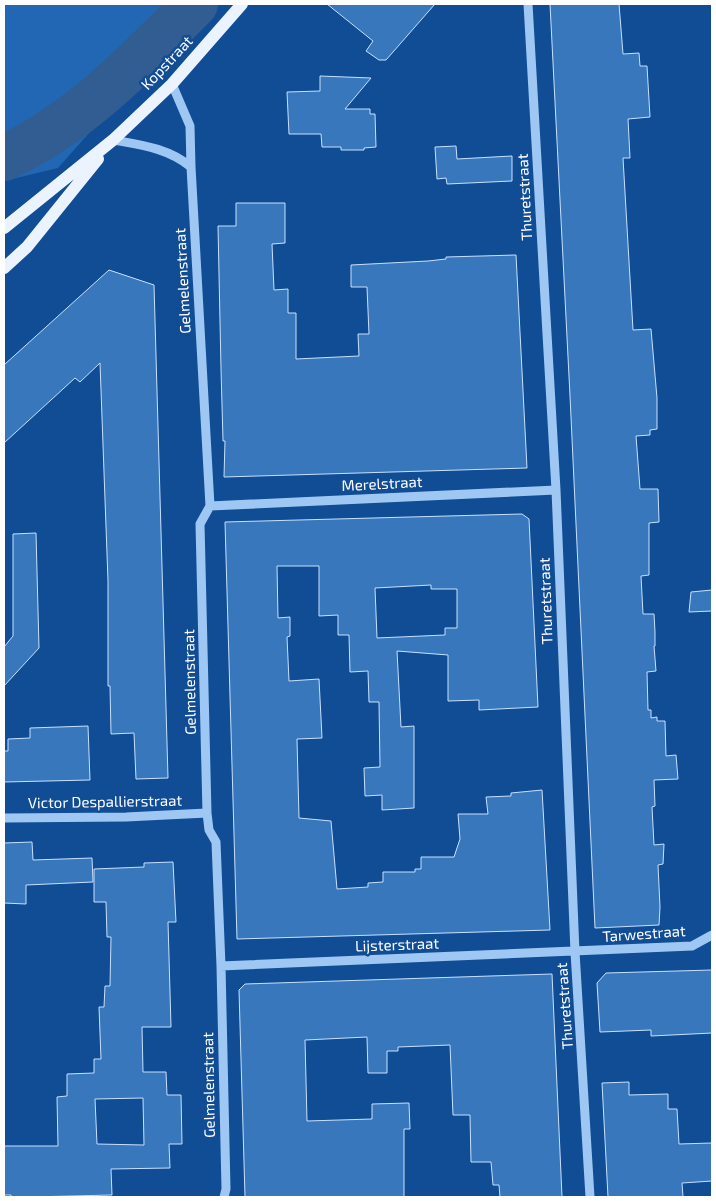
<svg xmlns="http://www.w3.org/2000/svg" width="716" height="1201" viewBox="0 0 716 1201" font-family="'Exo 2',sans-serif">
	<rect width="100%" height="100%" fill="#114d95"/>
	<path fill="#2267b4" d="M 4,4 L 203,4 L 58,168 L 4,181 Z"/>
	<g fill="none" stroke-linecap="round" stroke-linejoin="round">
		<path stroke="#315d92" stroke-width="46" d="M 4,158 C 80,123 137,62 195,4"/>
	</g>
	<path fill="#3977bd" stroke="#c7e1fe" fill-rule="evenodd" d="M 327,4 L 435,4 L 386,60 L 379,60 L 366,51 L 373,41 Z
		M 550,4 L 619,4 L 623,54 L 639,53 L 640,66 L 647,66 L 650,117 L 628,119 L 630,158 L 623,158 L 633,330 L 651,329 L 657,398 L 657,429 L 650,430 L 650,435 L 636,436 L 640,489 L 658,489 L 659,522 L 649,523 L 649,575 L 641,576 L 643,614 L 654,614 L 655,632 L 655,646 L 654,646 L 656,671 L 647,672 L 648,710 L 651,710 L 651,718 L 657,717 L 657,721 L 665,721 L 666,756 L 676,755 L 678,779 L 654,780 L 655,806 L 652,807 L 654,845 L 664,844 L 663,864 L 658,865 L 660,907 L 659,925 L 595,928 L 570,396 Z
		M 320,76 L 371,78 L 345,109 L 370,109 L 370,114 L 375,114 L 376,147 L 364,148 L 364,150 L 341,150 L 341,147 L 322,147 L 321,134 L 289,134 L 287,92 L 320,91 Z
		M 456,146 L 457,159 L 512,156 L 512,181 L 447,184 L 446,178 L 437,179 L 435,147 Z
		M 236,203 L 285,203 L 285,243 L 272,244 L 274,290 L 288,289 L 288,313 L 296,313 L 296,359 L 359,356 L 358,334 L 369,334 L 367,287 L 351,287 L 351,265 L 428,261 L 446,259 L 446,257 L 516,255 L 527,468 L 224,477 L 225,441 L 223,441 L 221,369 L 218,226 L 236,226 Z
		M 109,270 L 154,285 L 168,778 L 136,779 L 134,733 L 111,734 L 110,686 L 108,686 L 108,581 L 100,363 L 80,382 L 75,378 L 4,443 L 4,365 Z
		M 522,514 L 529,519 L 538,707 L 479,710 L 479,700 L 448,701 L 448,655 L 397,651 L 401,727 L 414,726 L 414,808 L 382,810 L 382,795 L 365,796 L 364,768 L 380,767 L 379,702 L 369,702 L 368,671 L 350,672 L 349,635 L 338,635 L 338,615 L 319,616 L 319,566 L 277,566 L 278,618 L 290,617 L 290,636 L 287,637 L 289,681 L 319,679 L 322,738 L 297,739 L 299,818 L 331,821 L 337,889 L 368,887 L 368,883 L 383,882 L 383,872 L 415,872 L 415,869 L 421,869 L 421,857 L 454,857 L 460,839 L 458,814 L 488,814 L 486,797 L 511,796 L 511,793 L 542,790 L 550,930 L 237,939 L 225,522 ZM 431,585 L 431,589 L 457,589 L 457,628 L 445,628 L 445,635 L 377,638 L 375,588 Z
		M 36,533 L 39,648 L 4,686 L 4,647 L 13,636 L 13,534 Z
		M 712,590 L 712,611 L 689,612 L 691,592 Z
		M 88,726 L 90,780 L 4,782 L 4,751 L 8,751 L 8,739 L 30,738 L 30,728 Z
		M 32,842 L 33,860 L 92,858 L 93,882 L 26,885 L 26,904 L 4,903 L 4,843 Z
		M 173,862 L 176,922 L 168,922 L 171,1027 L 142,1027 L 143,1072 L 166,1072 L 167,1095 L 181,1095 L 182,1144 L 169,1144 L 170,1168 L 111,1169 L 112,1195 L 29,1197 L 11,1197 L 11,1195 L 4,1195 L 4,1146 L 58,1146 L 57,1097 L 67,1096 L 67,1074 L 94,1073 L 94,1059 L 101,1059 L 99,1007 L 104,1007 L 105,986 L 110,986 L 111,937 L 107,937 L 106,902 L 94,902 L 94,869 L 144,867 L 144,863 ZM 143,1098 L 144,1145 L 97,1144 L 95,1099 Z
		M 712,970 L 712,1033 L 651,1036 L 651,1030 L 600,1032 L 597,983 L 606,973 Z
		M 552,974 L 562,1197 L 500,1197 L 499,1185 L 493,1185 L 491,1162 L 471,1162 L 470,1115 L 453,1115 L 450,1045 L 398,1047 L 398,1051 L 387,1051 L 387,1073 L 368,1073 L 367,1037 L 305,1040 L 307,1121 L 372,1119 L 372,1104 L 409,1103 L 410,1129 L 404,1129 L 404,1197 L 245,1197 L 239,990 L 245,984 Z
		M 629,1082 L 629,1095 L 668,1094 L 668,1109 L 677,1109 L 679,1144 L 712,1143 L 712,1181 L 682,1183 L 683,1197 L 608,1197 L 602,1083 Z"/>
	<g fill="none" stroke-linecap="round" stroke-linejoin="round">
		<path stroke="#9fc7f3" stroke-width="9" d="M 528,4 L 556,490 L 575,952 L 590,1197
			M 172,84 L 190,126 L 191,167 L 210,506 L 200,524 L 207,813 L 209,830 L 216,842 L 221,966 L 226,1189 L 224,1197
			M 113,140 C 141,145 168,148 191,167
			M 210,506 L 556,490
			M 4,818 L 126,817 L 207,813
			M 221,966 L 692,946 L 712,935"/>
		<path stroke="#ebf3ff" stroke-width="12" d="M 4,228 L 113,140 L 172,84 L 242,4
			M 4,268 L 27,247 L 98,159"/>
	</g>
	<g text-anchor="middle" stroke-width="5" stroke-linejoin="round" paint-order="stroke">
		<g font-size="15" fill="#fff" stroke="#114d95">
			<text transform="translate(167 63) rotate(-47)" y="5">Kopstraat</text>
			<text transform="translate(525 197) rotate(-93)" y="5">Thuretstraat</text>
			<text transform="translate(183 281) rotate(-93)" y="5">Gelmelenstraat</text>
			<text transform="translate(382 484) rotate(-3)" y="5">Merelstraat</text>
			<text transform="translate(546 601) rotate(-92)" y="5">Thuretstraat</text>
			<text transform="translate(190 682) rotate(-91)" y="5">Gelmelenstraat</text>
			<text transform="translate(105 802) rotate(-1)" y="5">Victor Despallierstraat</text>
			<text transform="translate(644 934) rotate(-4)" y="5">Tarwestraat</text>
			<text transform="translate(397 945) rotate(-2)" y="5">Lijsterstraat</text>
			<text transform="translate(565 1006) rotate(-94)" y="5">Thuretstraat</text>
			<text transform="translate(209 1085) rotate(-91)" y="5">Gelmelenstraat</text>
		</g>
	</g>
	<rect width="716" height="1201" fill="none" stroke="#ffffff" stroke-width="10"/>
</svg>
